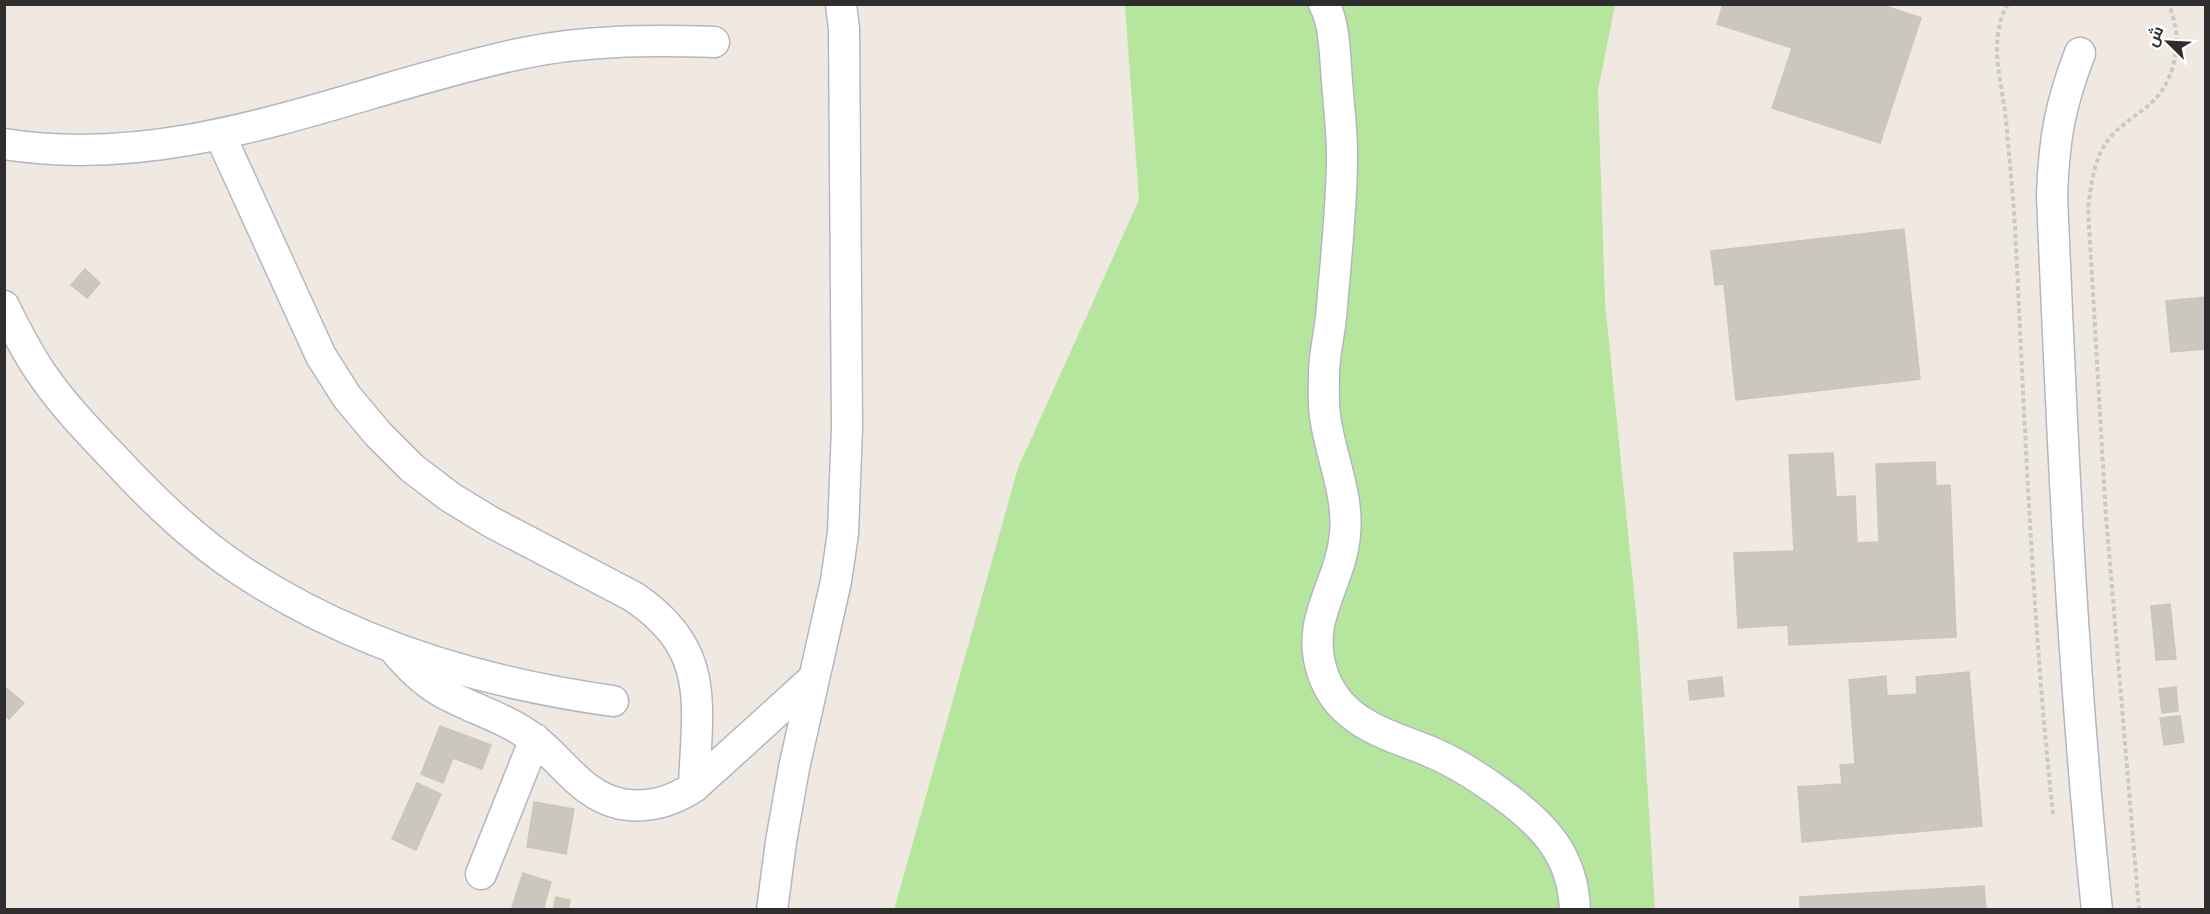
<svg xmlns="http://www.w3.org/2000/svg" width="2210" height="914" viewBox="0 0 2210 914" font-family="Roboto,Cairo,sans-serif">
	<rect width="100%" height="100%" fill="#efe9e1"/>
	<path fill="#b6e59e" d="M 1125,5 L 1615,5 L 1598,90 L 1605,302 L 1638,633 L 1655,909 L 894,910 L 1018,468 L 1139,200 Z"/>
	<path fill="#cbc7bf" stroke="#cbc5ba" stroke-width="1.5" d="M 1723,4 L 1880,4 L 1921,18 L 1880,143 L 1772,108 L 1792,48 L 1717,24 Z
		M 1904,229 L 1920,379 L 1736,400 L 1724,284 L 1715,285 L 1711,251 Z
		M 85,269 L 100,283 L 87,298 L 71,285 Z
		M 2206,297 L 2206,349 L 2171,352 L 2166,301 Z
		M 1833,453 L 1836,497 L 1855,496 L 1857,543 L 1879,542 L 1876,464 L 1935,462 L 1936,486 L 1950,485 L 1956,637 L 1789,645 L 1788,625 L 1738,628 L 1734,553 L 1794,551 L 1789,455 Z
		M 2170,604 L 2176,659 L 2156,660 L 2151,606 Z
		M 1969,672 L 1982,826 L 1802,842 L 1798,787 L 1842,784 L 1840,765 L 1855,764 L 1849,680 L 1886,676 L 1887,696 L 1917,694 L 1916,677 Z
		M 1722,677 L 1724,696 L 1690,700 L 1688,681 Z
		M 4,686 L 24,703 L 9,719 L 4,715 Z
		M 2176,687 L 2178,711 L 2162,713 L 2159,689 Z
		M 2180,716 L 2184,742 L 2164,745 L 2160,718 Z
		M 440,726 L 491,745 L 482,769 L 453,758 L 443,783 L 421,774 Z
		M 417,783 L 441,794 L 416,850 L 392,839 Z
		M 534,802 L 574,809 L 566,854 L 527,847 Z
		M 523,873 L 551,882 L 543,910 L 521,910 L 512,907 Z
		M 1984,886 L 1986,910 L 1800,910 L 1800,897 Z
		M 556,897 L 570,900 L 568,910 L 553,910 Z"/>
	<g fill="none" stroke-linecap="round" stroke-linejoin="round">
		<g stroke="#b4b7c1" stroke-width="33">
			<path id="minor" d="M 1324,4 C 1335,23 1335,59 1337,81 C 1339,109 1343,137 1342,165 C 1341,212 1336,259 1332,306 C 1331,329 1324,352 1324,374 C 1324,388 1323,402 1325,416 C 1330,455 1349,494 1345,534 C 1341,584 1305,618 1322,671 C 1338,723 1387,734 1431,752 C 1457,763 1480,778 1503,795 C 1544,825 1573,855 1575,910
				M 2080,53 C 2060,105 2054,139 2052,195 C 2062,433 2072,672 2097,910
				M 220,135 L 321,356 L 347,397 L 378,434 L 412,468 L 450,497 L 491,522 L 634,597 C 712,650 697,704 694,787
				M 4,144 C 182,173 350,90 519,54 C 583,40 649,40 714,42
				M 4,306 C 16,330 28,355 44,377 C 65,407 90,433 115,459 C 153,500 193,539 240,570 C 350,643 482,683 613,701
				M 393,648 C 407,665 421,680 440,691 C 471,709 505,717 534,739 C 563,761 582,796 621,804 C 648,809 671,802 694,787 L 814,678
				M 481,874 L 535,739
				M 772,910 L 781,842 L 794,768 L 836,581 L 843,533 L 847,428 L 844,29 L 841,4"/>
		</g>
		<path stroke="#c9c9c9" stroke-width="4" stroke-dasharray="4.5 3" stroke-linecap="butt" d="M 2008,4 C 1987,39 2002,82 2006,120 C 2009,156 2013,192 2015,228 C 2025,424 2032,619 2053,815
			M 2139,910 L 2106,516 L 2088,208 C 2091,187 2093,164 2104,146 C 2115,127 2136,117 2151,103 C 2170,87 2179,55 2176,31 C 2175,22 2172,13 2169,4"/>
		<use href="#minor" stroke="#fff" stroke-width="30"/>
	</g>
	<rect width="2210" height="914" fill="none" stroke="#2e2e2e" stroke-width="12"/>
	<g transform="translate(2168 42) rotate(294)" stroke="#ffffff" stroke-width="4.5" paint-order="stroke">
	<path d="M0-4.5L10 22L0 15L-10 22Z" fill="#2e2e2e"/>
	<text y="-9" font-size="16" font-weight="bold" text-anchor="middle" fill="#2e2e2e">ش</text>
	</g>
</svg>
